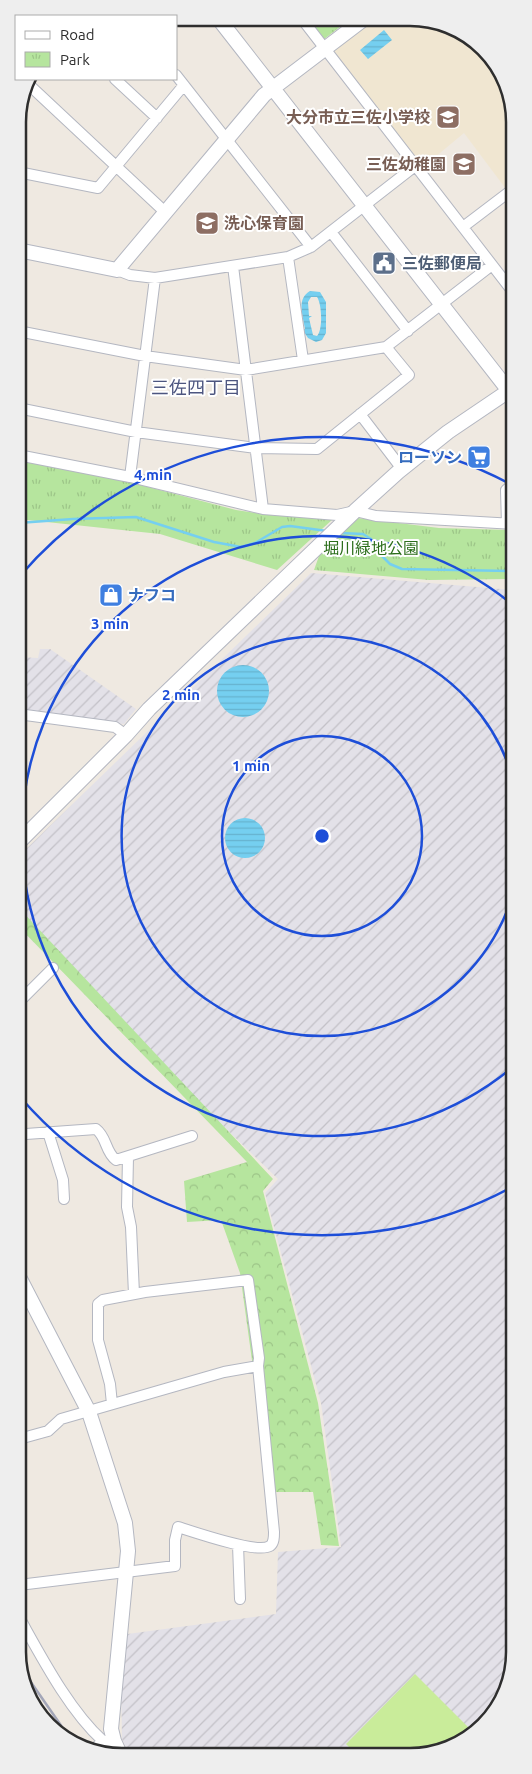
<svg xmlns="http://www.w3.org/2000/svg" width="532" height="1774" viewBox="0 0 532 1774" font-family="Ubuntu,'Noto Sans JP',sans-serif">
	<defs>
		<pattern id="industrial-furrows" width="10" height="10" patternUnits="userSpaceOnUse" patternTransform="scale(1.25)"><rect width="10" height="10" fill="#e3e1e8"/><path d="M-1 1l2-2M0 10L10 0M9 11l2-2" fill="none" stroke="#c3c1c7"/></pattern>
		<pattern id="forest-crowns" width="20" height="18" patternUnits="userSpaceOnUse" patternTransform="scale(1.25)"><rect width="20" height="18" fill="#b6e59e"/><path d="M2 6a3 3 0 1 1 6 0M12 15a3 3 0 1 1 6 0" fill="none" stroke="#9dc588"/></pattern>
		<pattern id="park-tufts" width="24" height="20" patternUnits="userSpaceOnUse" patternTransform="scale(1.25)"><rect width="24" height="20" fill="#b6e59e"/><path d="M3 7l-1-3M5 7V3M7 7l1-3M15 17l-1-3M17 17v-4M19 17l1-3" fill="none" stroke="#9dc588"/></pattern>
		<pattern id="water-rules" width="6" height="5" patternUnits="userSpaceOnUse" patternTransform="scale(1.25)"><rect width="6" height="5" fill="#75cff0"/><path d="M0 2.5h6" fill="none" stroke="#66b2ce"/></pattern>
	</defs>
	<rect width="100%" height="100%" fill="#efe9e1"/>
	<path fill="url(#industrial-furrows)" d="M 311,573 L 513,590 L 514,1658 L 489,1721 L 430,1755 L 129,1754 L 122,1739 L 120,1635 L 276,1614 L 278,1552 L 341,1547 L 321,1403 L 265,1193 L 278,1179 L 19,928 L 19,856 Z
		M 40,649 L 50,649 L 136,709 L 124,724 L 18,711 L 18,657 L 38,658 Z"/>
	<path fill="#f0e6d1" d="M 375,19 L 431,20 L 484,48 L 513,102 L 513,184 L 506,189 L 464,133 L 422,168 L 332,52 Z"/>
	<path fill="url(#forest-crowns)" d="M 19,908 L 273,1179 L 263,1191 L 318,1403 L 339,1546 L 321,1545 L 313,1492 L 270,1492 L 240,1273 L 221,1220 L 187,1222 L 184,1181 L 247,1162 L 19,927 Z"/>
	<path fill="url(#park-tufts)" d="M 307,19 L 350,19 L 323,40 Z
		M 18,457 L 95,473 L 236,510 L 270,515 L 333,519 L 277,570 L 160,534 L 18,519 Z
		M 358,518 L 439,528 L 513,530 L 513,579 L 429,580 L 314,570 L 319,556 Z"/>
	<path fill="#c9ec9a" d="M 415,1674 L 472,1731 L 430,1755 L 357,1755 L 346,1744 Z"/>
	<path fill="url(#water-rules)" fill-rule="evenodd" d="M 384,30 L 392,40 L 368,59 L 360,50 Z
		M 310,291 L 320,292 L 326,302 L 326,333 L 322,340 L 316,342 L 308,338 L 302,329 L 305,329 C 303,316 296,299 310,291 ZM 311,297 L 317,297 C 322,304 323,330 317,336 L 313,335 L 309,318 L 312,316 L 309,316 L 308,302 Z
		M217 691a26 26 0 1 1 52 0a26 26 0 1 1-52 0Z
		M225 838a20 20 0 1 1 40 0a20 20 0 1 1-40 0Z"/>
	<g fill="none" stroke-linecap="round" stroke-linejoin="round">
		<path stroke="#75cff0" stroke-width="2.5" d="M 18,523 L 73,519 L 136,517 L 214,542 L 241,547 L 255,543 L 282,527 L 290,526 L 327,531
			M 340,533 L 363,534 L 371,539 L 380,554 L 390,564 L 402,569 L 513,571"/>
		<g stroke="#b4b7c1" stroke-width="12">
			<path id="street" d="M 302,19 L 513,292
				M 176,75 L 311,247
				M 115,79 L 157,118
				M 26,82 L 165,212
				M 18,172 L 98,188 L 184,85
				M 463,227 L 513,189
				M 331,232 L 408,331
				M 288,257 L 303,360
				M 233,266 L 263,509
				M 117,270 L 130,275 L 155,278 L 288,257 L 311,247 L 415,166
				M 18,331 L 145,356 L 246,370 L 386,347
				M 18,408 L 136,432 L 256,448 L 317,449 L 409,375 L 386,347 L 492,265
				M 360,414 L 402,469
				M 18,455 L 130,477 L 263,509 L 337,515 L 355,511 L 376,516 L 513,524
				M 130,477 L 155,278
				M 507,524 L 506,490 L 513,484
				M 18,714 L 115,727 L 126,735
				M 19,1002 L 53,968
				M 48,1132 L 63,1180 L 64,1199
				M 19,1136 L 26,1134 L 96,1129 C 107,1137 105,1152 116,1160 L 192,1136
				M 128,1157 L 127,1207 L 131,1227 L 134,1294
				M 112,1404 L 110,1384 L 98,1340 L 98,1304 L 103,1300 L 145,1292 L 248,1280 L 259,1358 L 258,1366
				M 19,1439 L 48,1431 L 61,1419 L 224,1372 L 258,1366 L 274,1532 C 274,1537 274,1543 270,1546 C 257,1554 194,1532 178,1527 L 175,1540 L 175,1566 L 19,1585
				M 238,1545 L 240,1599
				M 19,1617 C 42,1658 69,1710 103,1741 L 114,1741
				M 93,1750 L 103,1741"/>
		</g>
		<g stroke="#b4b7c1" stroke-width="16">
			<path id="secondary" d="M 218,18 L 513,396
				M 18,250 L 117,270 L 264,95 L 364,19
				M 19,842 L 126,735 L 149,709 L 355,511 L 398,472 L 448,432 L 513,388
				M 19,1277 L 89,1412 L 125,1523 L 128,1551 L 111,1729 L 114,1741 L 120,1754"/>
		</g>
		<use href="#street" stroke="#fff" stroke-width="10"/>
		<use href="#secondary" stroke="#fff" stroke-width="14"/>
		<path stroke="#a3a6b8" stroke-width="2.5" d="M 19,1665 L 69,1737"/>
	</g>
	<g fill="none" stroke="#1d4ed8" stroke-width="2.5">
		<circle cx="322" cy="836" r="100"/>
		<path d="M513 894A200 200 0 1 1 513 778"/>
		<path d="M513 1067A300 300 0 1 1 513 605"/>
		<path d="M512 1187A399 399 0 0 1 21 1098M19 577A399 399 0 0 1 512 485"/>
	</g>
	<defs>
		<g id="school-square" transform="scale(1.25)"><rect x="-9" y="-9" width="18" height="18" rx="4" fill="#8d6e63" stroke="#fff"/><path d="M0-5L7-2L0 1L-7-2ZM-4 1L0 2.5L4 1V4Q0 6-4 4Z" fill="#fff"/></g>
		<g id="civic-square" transform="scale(1.25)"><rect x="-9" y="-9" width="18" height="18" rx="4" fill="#5c6f8a" stroke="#fff"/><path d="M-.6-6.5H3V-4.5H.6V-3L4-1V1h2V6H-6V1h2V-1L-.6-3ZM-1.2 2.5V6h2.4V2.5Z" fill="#fff"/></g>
		<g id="supermarket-square" transform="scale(1.25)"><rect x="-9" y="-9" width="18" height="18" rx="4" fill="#3f7fe0" stroke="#fff"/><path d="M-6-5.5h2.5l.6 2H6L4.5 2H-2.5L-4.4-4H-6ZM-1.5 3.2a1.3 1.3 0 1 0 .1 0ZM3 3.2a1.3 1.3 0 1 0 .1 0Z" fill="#fff"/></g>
		<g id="shop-square" transform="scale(1.25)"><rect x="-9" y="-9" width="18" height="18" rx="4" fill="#3f7fe0" stroke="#fff"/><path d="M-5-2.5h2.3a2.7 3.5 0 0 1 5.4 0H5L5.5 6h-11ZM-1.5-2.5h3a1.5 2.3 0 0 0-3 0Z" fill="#fff"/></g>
	</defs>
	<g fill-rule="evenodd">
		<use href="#school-square" x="448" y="117"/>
		<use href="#school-square" x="464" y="164"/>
		<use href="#school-square" x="207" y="223"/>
		<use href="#civic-square" x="384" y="263"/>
		<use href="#supermarket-square" x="479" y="457"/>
		<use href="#shop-square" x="111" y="595"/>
	</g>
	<g text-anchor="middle" stroke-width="4" stroke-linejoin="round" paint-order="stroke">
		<g font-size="16" font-weight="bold" fill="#785e54" stroke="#fff" text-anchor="end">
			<text x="430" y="123">大分市立三佐小学校</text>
			<text x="446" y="170">三佐幼稚園</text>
			<text x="224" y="229" text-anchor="start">洗心保育園</text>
		</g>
		<g font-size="16" font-weight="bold" fill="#4e5e75" stroke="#fff" text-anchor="start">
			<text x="402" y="269">三佐郵便局</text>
		</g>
		<g font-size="16" font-weight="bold" fill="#366cbe" stroke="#fff" text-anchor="end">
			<text x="462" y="463">ローソン</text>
			<text x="128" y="601" text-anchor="start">ナフコ</text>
		</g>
		<g font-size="16" fill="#2c6e1b" stroke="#fff">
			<text x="371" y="554">堀川緑地公園</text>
		</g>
		<g font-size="18" fill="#4d5680" stroke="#fff">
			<text x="196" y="394">三佐四丁目</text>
		</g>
	</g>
	<path d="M0 0H532V1774H0ZM122 26H410A96 96 0 0 1 506 122V1652A96 96 0 0 1 410 1748H122A96 96 0 0 1 26 1652V122A96 96 0 0 1 122 26Z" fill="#eee" fill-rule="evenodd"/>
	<path fill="none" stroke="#2e2e2e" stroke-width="2.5" d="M122 26H410A96 96 0 0 1 506 122V1652A96 96 0 0 1 410 1748H122A96 96 0 0 1 26 1652V122A96 96 0 0 1 122 26Z"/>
	<circle cx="322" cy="836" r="8" fill="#1d4ed8" stroke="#fff" stroke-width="2.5"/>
	<g font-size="15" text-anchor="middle" font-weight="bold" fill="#1d4ed8" stroke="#fff" stroke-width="4" stroke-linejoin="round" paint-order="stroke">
		<text x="153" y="480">4 min</text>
		<text x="110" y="629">3 min</text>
		<text x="181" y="700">2 min</text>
		<text x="251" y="771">1 min</text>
	</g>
	<rect x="15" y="15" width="162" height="65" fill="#ffffff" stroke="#ababab"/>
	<rect x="25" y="31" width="25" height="8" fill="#ffffff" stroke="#ababab"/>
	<text x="60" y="40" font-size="15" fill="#2e2e2e">Road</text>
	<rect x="25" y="52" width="25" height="15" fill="url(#park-tufts)" stroke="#ababab"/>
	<text x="60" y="65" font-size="15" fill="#2e2e2e">Park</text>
</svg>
